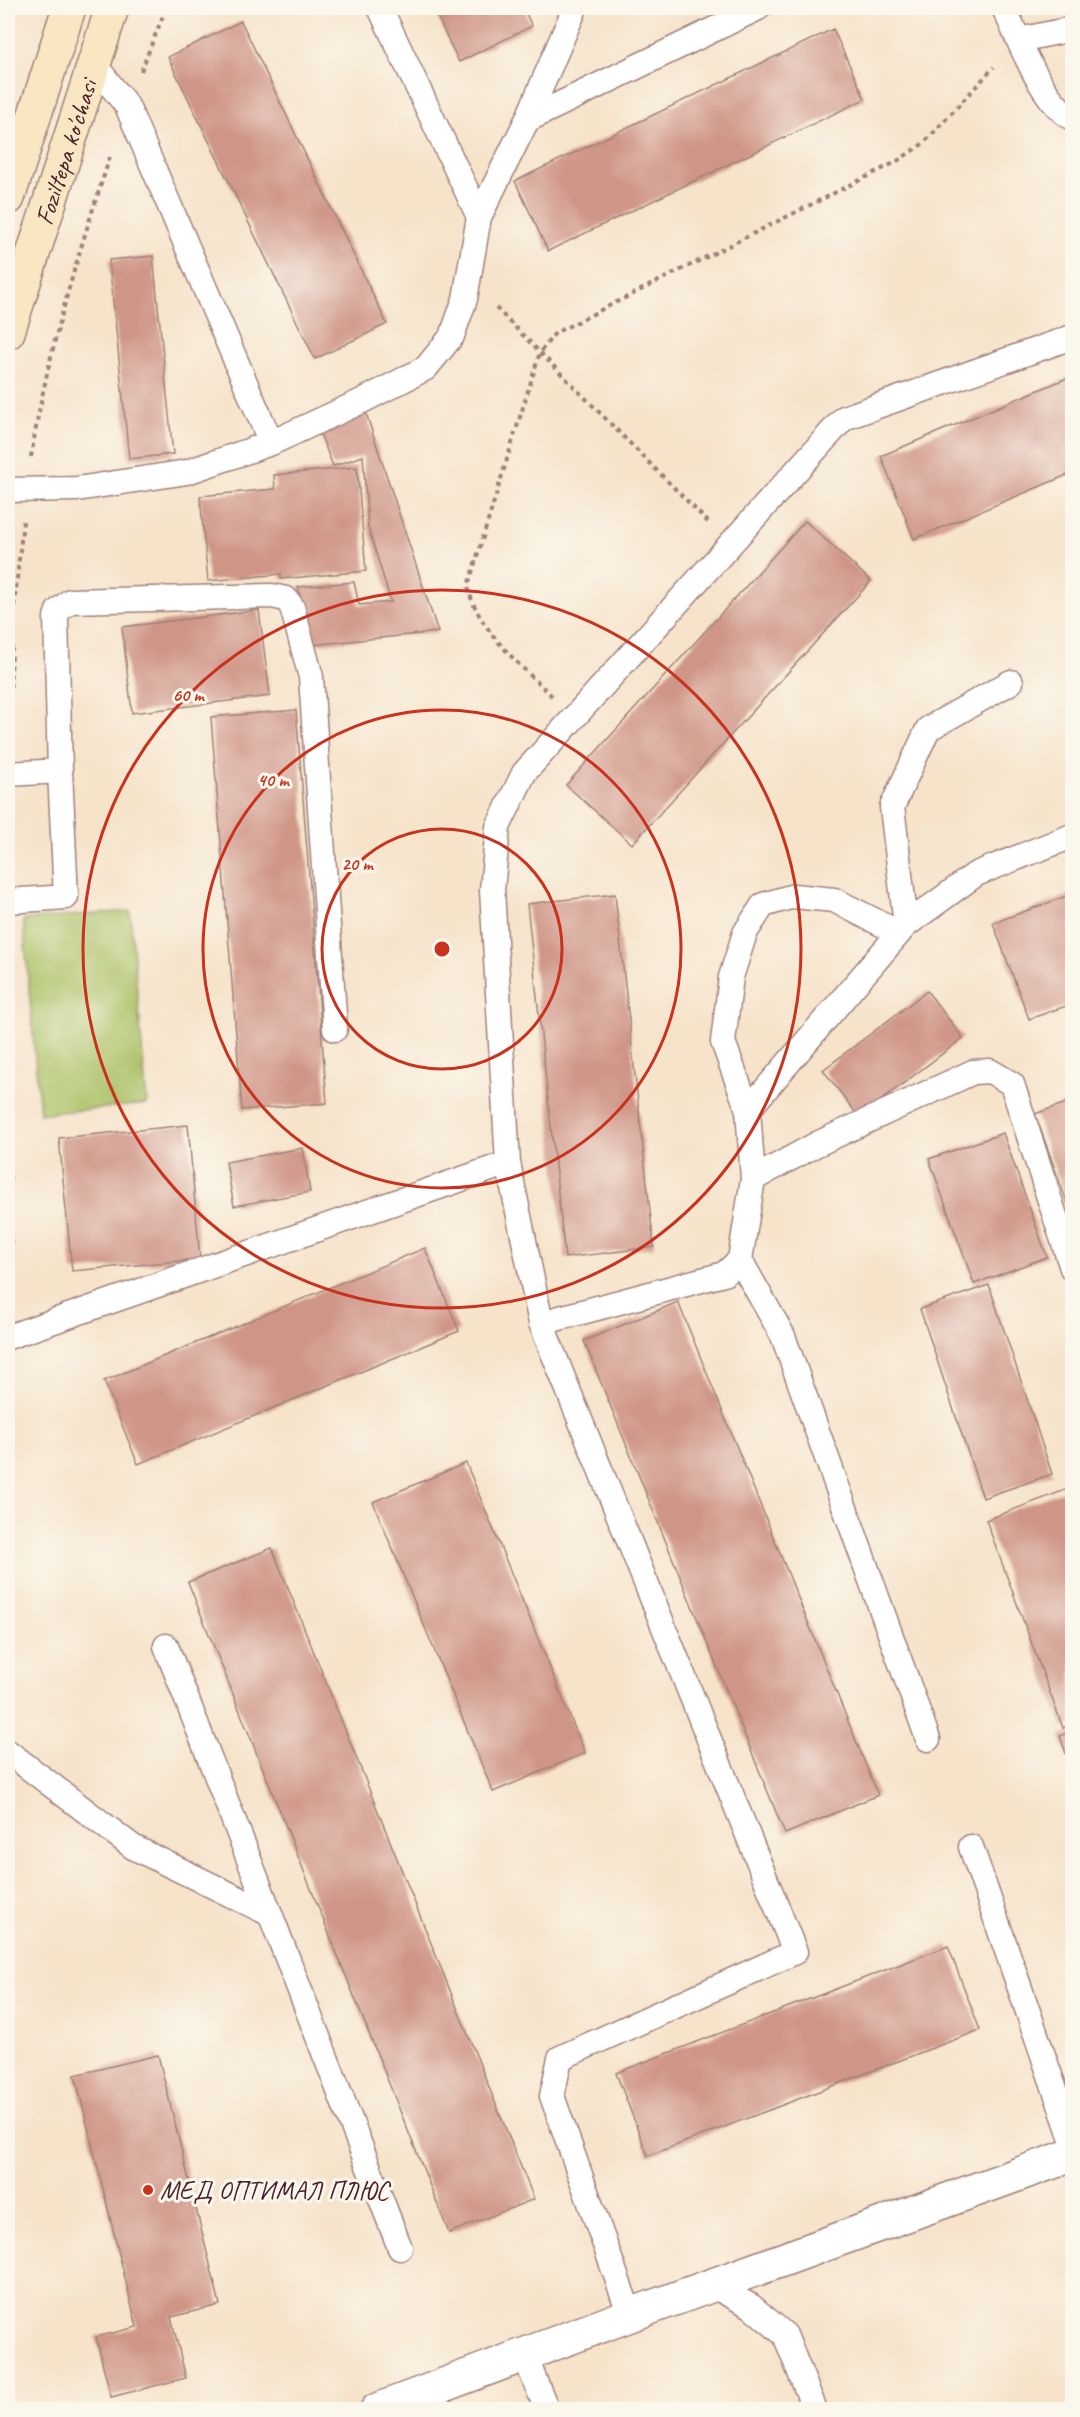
<svg xmlns="http://www.w3.org/2000/svg" width="1080" height="2417" viewBox="0 0 1080 2417" font-family="Caveat,sans-serif">
	<rect width="100%" height="100%" fill="#fbf7ec"/>
	<filter id="ink" filterUnits="userSpaceOnUse"><feTurbulence type="fractalNoise" baseFrequency=".0167" numOctaves="2"/><feDisplacementMap in="SourceGraphic" scale="12" xChannelSelector="R" yChannelSelector="G"/><feConvolveMatrix kernelMatrix="1 2 1 2 8 2 1 2 1" color-interpolation-filters="sRGB"/></filter>
	<filter id="wash" filterUnits="userSpaceOnUse"><feTurbulence type="fractalNoise" baseFrequency=".008" numOctaves="4" result="noise"/><feDisplacementMap in="SourceGraphic" scale="24" xChannelSelector="R" yChannelSelector="G"/><feGaussianBlur stdDeviation="1.35" result="paint"/><feColorMatrix in="noise" values="0 0 0 0 0 0 0 0 0 0 0 0 0 0 0 0 0 1.4 0 .05"/><feComposite in="paint" operator="in"/></filter>
	<g filter="url(#wash)">
		<rect width="100%" height="100%" fill="#f6e3ca"/>
		<path fill="#abc166" stroke="#7a7048" stroke-width="1.5" d="M 130,911 L 147,1104 L 40,1114 L 23,920 Z"/>
		<g id="blocks">
			<path fill="#cf9587" d="M 433,8 L 523,8 L 532,26 L 459,62 Z
				M 241,21 L 387,324 L 315,359 L 168,57 Z
				M 833,29 L 865,99 L 548,251 L 515,181 Z
				M 153,256 L 173,454 L 129,459 L 109,260 Z
				M 1072,376 L 1072,473 L 914,539 L 881,456 Z
				M 366,413 L 438,632 L 311,645 L 298,587 L 354,582 L 359,605 L 391,602 L 368,527 L 363,456 L 333,466 L 319,431 Z
				M 357,467 L 366,571 L 281,579 L 281,574 L 208,581 L 200,496 L 275,489 L 274,475 Z
				M 805,521 L 871,581 L 632,844 L 566,785 Z
				M 259,610 L 270,696 L 132,713 L 122,627 Z
				M 296,710 L 327,1103 L 242,1110 L 211,717 Z
				M 615,894 L 654,1247 L 565,1258 L 527,904 Z
				M 1072,894 L 1072,1004 L 1029,1019 L 993,923 Z
				M 927,991 L 963,1038 L 859,1117 L 823,1070 Z
				M 1072,1101 L 1072,1216 L 1035,1114 Z
				M 188,1125 L 200,1259 L 72,1271 L 59,1138 Z
				M 1003,1133 L 1047,1257 L 974,1284 L 929,1159 Z
				M 303,1148 L 310,1192 L 234,1206 L 226,1162 Z
				M 425,1248 L 459,1331 L 138,1464 L 104,1381 Z
				M 989,1285 L 1052,1474 L 983,1498 L 920,1309 Z
				M 678,1302 L 878,1795 L 785,1834 L 584,1341 Z
				M 466,1463 L 585,1753 L 493,1792 L 373,1502 Z
				M 1068,1489 L 1072,1502 L 1072,1724 L 1063,1728 L 986,1520 Z
				M 272,1548 L 534,2199 L 449,2233 L 188,1582 Z
				M 1072,1731 L 1072,1771 L 1060,1736 Z
				M 948,1946 L 980,2030 L 648,2156 L 616,2073 Z
				M 158,2055 L 220,2305 L 171,2317 L 186,2378 L 111,2397 L 96,2337 L 137,2327 L 75,2075 Z"/>
		</g>
	</g>
	<g filter="url(#ink)">
		<use href="#blocks" fill-opacity="0" stroke="#a0817a" stroke-width="1.5"/>
		<g fill="none" stroke-linecap="round" stroke-linejoin="round">
			<g stroke="#a0817a" stroke-width="27">
				<path id="lane" d="M 380,8 L 479,217
					M 1004,8 C 1019,39 1041,101 1072,118
					M 1019,40 L 1072,29
					M 94,64 L 127,106 L 271,443
					M 527,120 L 758,8
					M 8,490 L 77,489 L 187,472 L 271,443 L 362,401 L 426,368 L 452,336 L 465,299 L 479,217 L 527,120 L 575,8
					M 8,774 L 60,771 L 56,617 L 58,611 L 70,601 L 272,596 L 286,599 L 292,607 L 311,677 L 335,1029
					M 8,901 L 66,897 L 60,771
					M 906,925 L 892,807 L 928,729 L 1011,682
					M 748,1110 L 723,1042 L 731,977 L 745,933 L 763,905 L 794,896 L 834,900 L 899,933
					M 508,1163 L 541,1323 L 795,1952 L 560,2058 L 552,2096 L 630,2315
					M 753,1179 L 817,1144 L 973,1072 L 990,1071 L 1012,1084 L 1072,1268
					M 740,1260 L 783,1336 L 928,1739
					M 541,1323 L 724,1274 L 740,1260 L 753,1179 L 748,1110 L 906,925 L 976,874 L 1072,836
					M 8,1337 L 508,1163 L 492,890 L 498,827 L 524,773 L 844,418 L 1072,337
					M 166,1646 L 400,2248
					M 8,1752 L 133,1847 L 270,1914
					M 971,1847 L 1072,2139
					M 711,2285 L 751,2306 L 785,2335 L 815,2410
					M 524,2354 L 547,2410"/>
			</g>
			<g stroke="#a0817a" stroke-width="36">
				<path id="street" d="M 377,2410 L 630,2315 L 1072,2155"/>
			</g>
			<g stroke="#a0817a" stroke-width="36">
				<g id="secondary">
					<path d="M 8,198 L 69,8"/>
					<path id="s1" d="M 8,332 L 112,8"/>
				</g>
			</g>
			<path stroke="#a0817a" stroke-width="4" stroke-dasharray="4.5 4.5" stroke-linecap="butt" d="M 141,71 L 166,8
				M 496,308 L 708,522
				M 31,457 C 47,354 78,253 111,154
				M 552,696 C 523,668 475,627 468,586 L 540,352 L 555,333 L 896,162 L 924,143 L 994,67
				M 8,741 L 14,608 L 23,521
				M 8,1068 L 12,1301
				M 8,1460 L 10,1369"/>
			<use href="#lane" stroke="#fff" stroke-width="24"/>
			<use href="#street" stroke="#fff" stroke-width="33"/>
			<use href="#secondary" stroke="#f9e7c3" stroke-width="33"/>
		</g>
	</g>
	<g fill="none" stroke="#c8321e" stroke-width="3">
		<circle cx="442" cy="949" r="120"/>
		<circle cx="442" cy="949" r="239"/>
		<circle cx="442" cy="949" r="359"/>
	</g>
	<circle fill="#c8321e" stroke="#fbf7ec" stroke-width="2" cx="148" cy="2190" r="6"/>
	<g text-anchor="middle" stroke-width="6" stroke-linejoin="round" paint-order="stroke">
		<g font-size="26" fill="#4a1f2b" stroke="#fbf7ec">
			<text dy="9" stroke="none"><textPath href="#s1" startOffset="189">Foziltepa ko'chasi</textPath></text>
		</g>
		<g font-size="26" fill="#4a1f2b" stroke="#fbf7ec" text-anchor="start">
			<text x="160" y="2199">МЕД ОПТИМАЛ ПЛЮС</text>
		</g>
	</g>
	<circle cx="442" cy="949" r="9" fill="#c8321e" stroke="#fbf7ec" stroke-width="3"/>
	<g font-size="18" text-anchor="middle" font-weight="bold" fill="#c8321e" stroke="#fbf7ec" stroke-width="6" stroke-linejoin="round" paint-order="stroke">
		<text x="188" y="701">60 m</text>
		<text x="273" y="786">40 m</text>
		<text x="357" y="870">20 m</text>
	</g>
	<rect width="1080" height="2417" fill="none" stroke="#fbf7ec" stroke-width="30"/>
</svg>
